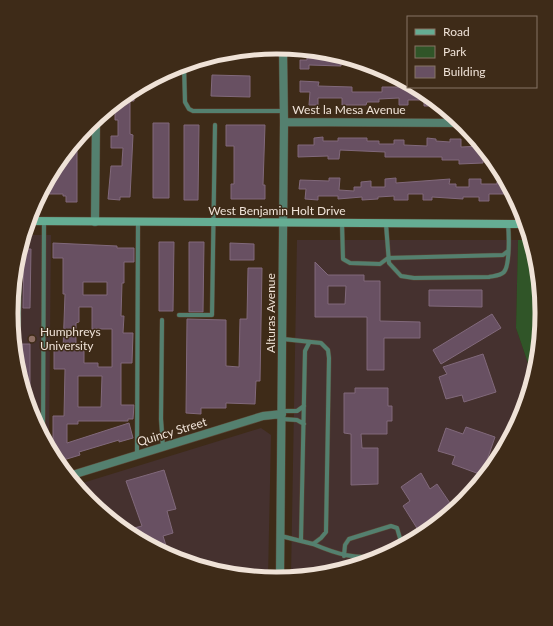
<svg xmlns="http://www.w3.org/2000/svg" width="553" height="626" viewBox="0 0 553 626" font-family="Lato,sans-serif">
	<rect width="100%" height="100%" fill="#3e2b18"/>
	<path fill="#45312f" d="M 24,235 L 51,235 L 49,447 L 31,414 L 16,365 L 11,313 L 16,261 Z
		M 297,240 L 518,240 L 516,328 L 533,378 L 522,415 L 497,461 L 464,501 L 424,534 L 378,558 L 328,573 L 291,576 Z
		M 261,428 L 271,435 L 268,578 L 224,573 L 175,558 L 129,534 L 89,501 L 76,485 Z"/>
	<path fill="#305528" d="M 518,240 L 531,240 C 544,283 546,334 533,378 L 516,328 Z"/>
	<path fill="#685062" stroke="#81697b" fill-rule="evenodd" d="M 307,51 L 329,53 L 355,61 L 354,62 L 341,62 L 341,66 L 309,65 L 309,69 L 300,69 L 300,60 L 307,60 Z
		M 212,75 L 250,76 L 250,97 L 211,96 Z
		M 300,81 L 319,82 L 318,86 L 352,87 L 352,92 L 382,92 L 382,87 L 414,87 L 424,92 L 440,106 L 424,106 L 424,100 L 408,100 L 408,105 L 399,105 L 399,98 L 379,99 L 379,102 L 367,102 L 366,105 L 342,105 L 342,98 L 318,98 L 318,105 L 309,105 L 310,92 L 300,92 Z
		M 134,90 L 134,101 L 130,101 L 130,134 L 133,135 L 130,197 L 120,197 L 120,200 L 108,199 L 111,166 L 122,166 L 122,162 L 123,148 L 111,148 L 111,136 L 118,136 L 118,120 L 115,120 L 115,104 Z
		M 153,123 L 169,123 L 169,198 L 153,198 Z
		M 184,125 L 199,125 L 198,200 L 184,200 Z
		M 226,125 L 265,125 L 263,185 L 265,185 L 265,199 L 231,199 L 231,184 L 234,184 L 234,146 L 226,146 Z
		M 323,137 L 323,141 L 338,141 L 338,138 L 367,138 L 367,141 L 379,141 L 379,144 L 394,144 L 394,140 L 404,140 L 404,145 L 427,146 L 427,138 L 436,139 L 436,141 L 450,142 L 450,139 L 461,139 L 461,147 L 482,146 L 490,157 L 483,157 L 483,163 L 459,164 L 459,160 L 442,160 L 442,157 L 385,157 L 385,152 L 340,150 L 339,159 L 328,159 L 328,156 L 298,157 L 298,145 L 314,145 L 314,138 Z
		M 77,140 L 77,202 L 66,202 L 66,196 L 63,196 L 63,194 L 41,194 L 56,165 Z
		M 329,178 L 340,178 L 339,190 L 354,191 L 354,187 L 361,187 L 361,182 L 371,181 L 371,187 L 385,187 L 385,179 L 396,178 L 396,183 L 450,179 L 449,184 L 456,184 L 456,187 L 469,187 L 469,179 L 481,179 L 481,184 L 497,184 L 497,182 L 506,182 L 513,194 L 489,194 L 489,201 L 479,201 L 479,197 L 463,197 L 463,199 L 432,197 L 432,200 L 423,200 L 423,194 L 408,194 L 408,200 L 394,200 L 394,196 L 378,197 L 378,199 L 362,200 L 362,197 L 338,199 L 338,196 L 318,196 L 318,200 L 305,199 L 306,189 L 299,189 L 300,180 L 329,181 Z
		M 159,242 L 174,242 L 173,311 L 159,311 Z
		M 189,242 L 204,242 L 203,312 L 189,312 Z
		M 53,243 L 117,246 L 117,248 L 134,248 L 134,262 L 124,262 L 124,283 L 122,283 L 121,316 L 124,316 L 123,333 L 133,333 L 132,363 L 121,363 L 121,405 L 134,405 L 133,419 L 128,419 L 128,421 L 78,421 L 78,424 L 67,424 L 67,443 L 129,423 L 133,438 L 119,442 L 119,440 L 79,452 L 80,455 L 57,462 L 53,449 L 53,416 L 64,416 L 65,369 L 54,369 L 54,350 L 63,350 L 65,294 L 63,294 L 63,258 L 53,258 ZM 83,282 L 107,282 L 107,295 L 83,295 ZM 79,307 L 92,307 L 92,329 L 112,329 L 112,367 L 98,367 L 98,363 L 84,363 L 84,350 L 76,350 L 76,323 L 79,322 ZM 78,376 L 102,376 L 101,407 L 78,407 Z
		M 230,243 L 254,244 L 254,260 L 230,260 Z
		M 24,249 L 31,249 L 30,308 L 23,308 Z
		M 16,260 L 16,308 L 12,308 L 16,261 Z
		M 315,262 L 328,275 L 364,275 L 364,281 L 380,281 L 380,321 L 420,322 L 420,338 L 384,338 L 384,370 L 367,370 L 367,317 L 315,317 ZM 328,286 L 346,286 L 345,304 L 328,304 Z
		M 248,268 L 262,268 L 260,381 L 256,381 L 255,404 L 226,403 L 226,408 L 201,408 L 201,414 L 186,413 L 187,319 L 226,320 L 226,366 L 239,367 L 240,319 L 247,319 Z
		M 429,290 L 482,290 L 482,307 L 429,306 Z
		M 492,314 L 501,328 L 441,364 L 433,350 Z
		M 22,344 L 30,344 L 30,405 L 28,405 L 23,387 Z
		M 483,354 L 496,392 L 464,402 L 462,395 L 446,399 L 439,377 L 447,374 L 443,367 Z
		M 355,388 L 388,388 L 388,406 L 392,406 L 392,421 L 387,421 L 387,434 L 361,434 L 362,448 L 378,448 L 378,484 L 351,485 L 351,434 L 344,433 L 344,393 L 355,393 Z
		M 466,427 L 495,437 L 482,475 L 452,464 L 455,456 L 438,451 L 446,428 L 463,434 Z
		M 164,470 L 176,509 L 167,511 L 173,533 L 163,536 L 169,555 L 132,535 L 130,529 L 142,526 L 126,481 Z
		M 421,473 L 430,489 L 437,484 L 454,509 L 420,533 L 403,506 L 410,501 L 401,487 Z"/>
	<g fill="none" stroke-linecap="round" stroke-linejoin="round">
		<g stroke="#5a4837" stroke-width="5">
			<path id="lane" d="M 184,65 L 185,102 L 189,109 L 193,111 L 284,111
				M 342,223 L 343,259 L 350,263 L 380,264 L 388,258 L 503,255 L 508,251
				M 386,224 L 389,263 L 401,276 L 414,278 L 489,277 C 493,276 500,276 504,272 C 510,265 509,234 508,224
				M 179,315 L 212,315 L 215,125
				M 12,319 L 19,319
				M 162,320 L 161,419 L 163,447
				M 18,371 L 20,249
				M 282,411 L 297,411 L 304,406
				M 282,419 L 297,420 L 304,424
				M 43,436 L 44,221
				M 137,455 L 138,222
				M 281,536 L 313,544 L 321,538 L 326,532 L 329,358 L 328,350 L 321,343 L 283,339
				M 301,540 L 305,351 L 309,343
				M 313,544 C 339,555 354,559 382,556
				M 344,556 L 345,545 L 349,539 L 391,526 L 397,528 L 402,545"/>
		</g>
		<g stroke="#5a4837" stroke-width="9">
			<path id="street" d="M 284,122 L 462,123
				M 95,222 L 96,119
				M 69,476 L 263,416 L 282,414
				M 280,578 L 284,122 L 283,48"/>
		</g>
		<g stroke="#5a4837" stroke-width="9">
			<path id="secondary" d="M 28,221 L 526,224"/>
		</g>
		<use href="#lane" stroke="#54806f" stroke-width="4"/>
		<use href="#street" stroke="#54806f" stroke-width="8"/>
		<use href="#secondary" stroke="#65ad93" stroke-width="8"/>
	</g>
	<circle fill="#8d6e63" stroke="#3e2b18" stroke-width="1.5" cx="32" cy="339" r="4"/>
	<g text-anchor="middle" stroke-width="3" stroke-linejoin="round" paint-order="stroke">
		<g font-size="12" fill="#efe2d7" stroke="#3e2b18">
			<text x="349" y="114">West la Mesa Avenue</text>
			<text x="277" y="215">West Benjamin Holt Drive</text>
			<text transform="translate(271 313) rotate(-90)" y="4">Alturas Avenue</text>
			<text transform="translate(172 432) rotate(-17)" y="4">Quincy Street</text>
		</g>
		<g font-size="12" fill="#efe2d7" stroke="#3e2b18" text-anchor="start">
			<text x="40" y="336">Humphreys<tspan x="40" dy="14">University</tspan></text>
		</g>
	</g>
	<path d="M0 0H553V626H0ZM276 54H277A258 258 0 0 1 535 312V314A258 258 0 0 1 277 572H276A258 258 0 0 1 18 314V312A258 258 0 0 1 276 54Z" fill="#3e2b18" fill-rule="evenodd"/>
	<path fill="none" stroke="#efe2d7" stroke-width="5" d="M276 54H277A258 258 0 0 1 535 312V314A258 258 0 0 1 277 572H276A258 258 0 0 1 18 314V312A258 258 0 0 1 276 54Z"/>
	<rect x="407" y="16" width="130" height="72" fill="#3e2b18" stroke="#857464"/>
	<rect x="415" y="29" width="20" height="6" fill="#65ad93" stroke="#857464"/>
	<text x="443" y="36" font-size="12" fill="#efe2d7">Road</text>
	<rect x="415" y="46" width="20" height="12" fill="#305528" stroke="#857464"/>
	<text x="443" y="56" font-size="12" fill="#efe2d7">Park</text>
	<rect x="415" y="66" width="20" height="12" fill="#685062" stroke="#857464"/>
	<text x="443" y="76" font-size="12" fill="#efe2d7">Building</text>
</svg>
